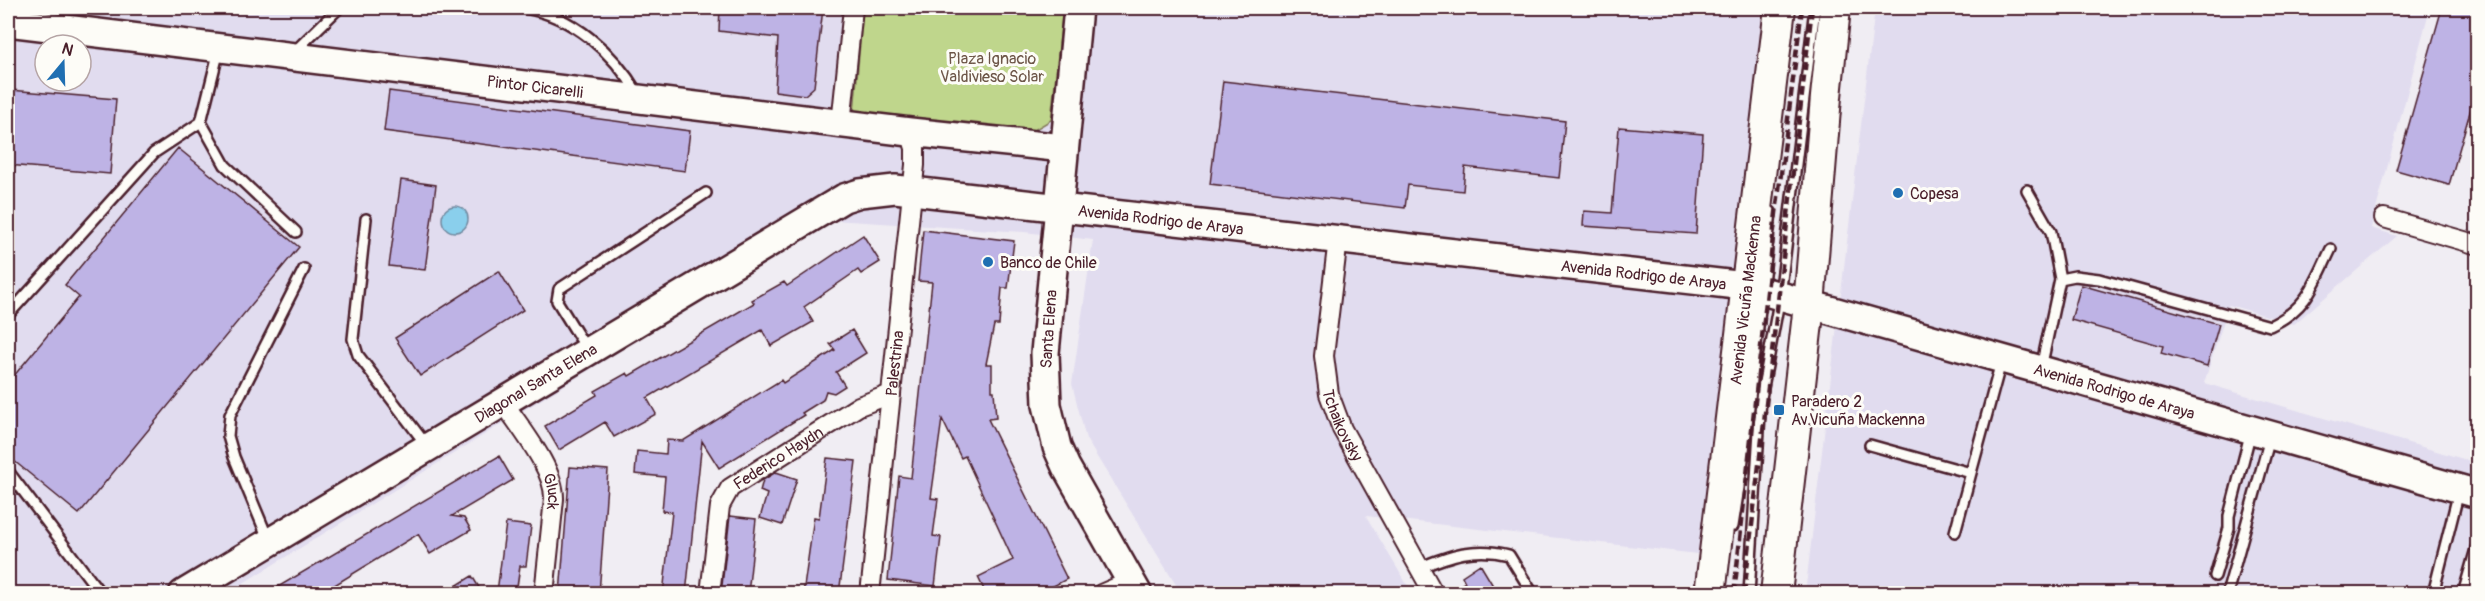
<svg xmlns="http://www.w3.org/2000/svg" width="2485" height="601" viewBox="0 0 2485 601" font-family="Pangolin,sans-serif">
	<rect width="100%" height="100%" fill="#f0edf3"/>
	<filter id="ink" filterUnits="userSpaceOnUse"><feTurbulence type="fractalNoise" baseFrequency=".0167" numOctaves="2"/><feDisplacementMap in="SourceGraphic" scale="12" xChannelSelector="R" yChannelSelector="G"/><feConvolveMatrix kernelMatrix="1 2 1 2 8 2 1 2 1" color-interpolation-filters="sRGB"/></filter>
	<g filter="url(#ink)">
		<path fill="#e1dcef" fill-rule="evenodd" d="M 8,8 L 1766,8 L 1706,555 L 1366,516 L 1412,593 L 1181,593 L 1086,439 L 1072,384 L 1093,240 L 1024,232 L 833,220 L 227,593 L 8,593 ZM 45,45 L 81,45 L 81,81 L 45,81 Z
			M 1875,8 L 2430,8 L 2371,228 L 2397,236 L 2294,324 L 2229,305 L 2204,383 L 2477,463 L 2477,593 L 1805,594 Z"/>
		<path fill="#bfd68c" stroke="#847a5c" stroke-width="1.5" d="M 863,8 L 1063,8 L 1051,120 L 1029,133 L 854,113 Z"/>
		<path fill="#8acfec" stroke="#70899f" stroke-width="1.5" d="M442 219a13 13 0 1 1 26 0a13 13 0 1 1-26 0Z"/>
		<path fill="#beb3e5" stroke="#4a1f2b" stroke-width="1.5" d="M 720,8 L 823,8 L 814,87 L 805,95 L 775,91 L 778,38 L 719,31 Z
			M 2442,8 L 2478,8 L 2478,84 L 2449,185 L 2396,170 Z
			M 1223,81 L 1565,121 L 1559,178 L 1465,167 L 1463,191 L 1408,185 L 1405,208 L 1210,184 Z
			M 10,90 L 116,99 L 110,174 L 8,165 Z
			M 389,91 L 690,131 L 685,171 L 384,131 Z
			M 1619,127 L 1703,134 L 1696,234 L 1583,226 L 1584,211 L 1612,213 Z
			M 178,148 L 299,247 L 79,514 L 8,456 L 8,383 L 79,297 L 65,285 Z
			M 401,180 L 436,185 L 425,270 L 389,266 Z
			M 923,230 L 1014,241 L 1008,288 L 1002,288 L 999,325 L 994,325 L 986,364 L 992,364 L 992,391 L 994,391 L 996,418 L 988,419 L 1067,579 L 1038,594 L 986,594 L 978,577 L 1013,560 L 965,456 L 961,458 L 942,419 L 931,498 L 938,499 L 933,536 L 941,537 L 935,586 L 888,580 L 899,476 L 911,478 L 932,282 L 918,281 Z
			M 863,235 L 880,262 L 861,274 L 858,270 L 804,307 L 813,322 L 771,346 L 762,330 L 647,398 L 656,414 L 614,437 L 605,422 L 559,450 L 545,426 L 597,395 L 595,391 L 627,373 L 629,376 L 754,303 L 752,300 L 784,282 L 787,286 Z
			M 499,271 L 523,310 L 420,376 L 395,338 Z
			M 2081,285 L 2219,324 L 2207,366 L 2161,353 L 2163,346 L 2071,320 Z
			M 852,330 L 866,353 L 836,372 L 845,386 L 834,393 L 826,391 L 823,400 L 802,413 L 804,415 L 719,468 L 702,441 L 686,594 L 663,594 L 672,512 L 662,511 L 665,477 L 635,474 L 637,451 L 666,454 L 667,440 L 683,441 L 781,380 L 783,383 L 835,350 L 830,344 Z
			M 499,456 L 513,480 L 452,516 L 464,518 L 471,530 L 430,554 L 418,534 L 320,594 L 266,594 Z
			M 827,458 L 856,461 L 839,594 L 803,594 L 814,517 L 819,518 Z
			M 570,467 L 608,470 L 599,594 L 560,594 Z
			M 776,472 L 797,479 L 782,525 L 760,518 L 767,494 L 760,491 L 763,480 Z
			M 730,516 L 756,519 L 748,594 L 721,594 Z
			M 506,523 L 531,526 L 526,566 L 520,566 L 516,594 L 497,592 Z
			M 1480,564 L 1498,594 L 1447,594 L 1465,582 L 1462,576 Z
			M 472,576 L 483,594 L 443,594 Z"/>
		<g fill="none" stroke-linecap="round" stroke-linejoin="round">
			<g stroke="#4a1f2b" stroke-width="14">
				<path id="lane" d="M 525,8 C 573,16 613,52 638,94
					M 294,52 L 339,8
					M 201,122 L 225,165 L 296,232
					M 2027,190 L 2051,232 L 2060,279 L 2041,368
					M 366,219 L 353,339 L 358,355 L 427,446
					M 2060,279 L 2075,276 L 2099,279 L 2270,326 C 2308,308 2314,284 2331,249
					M 8,315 L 154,153 L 201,122 L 219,50
					M 586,348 L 557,301 L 559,289 L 706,193
					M 1870,445 L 1971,473
					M 8,471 L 101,594
					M 1733,526 L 1742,468 L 1771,212
					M 1955,532 L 2001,362
					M 269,541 L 234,457 L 228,436 L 230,415 L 304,269
					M 1419,568 C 1450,555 1475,546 1509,555 L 1533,594
					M 2215,576 L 2229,528 L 2229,516 L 2251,431
					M 1749,594 L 1761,398 L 1780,296 L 1815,8
					M 2227,594 L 2270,438
					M 2433,594 L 2459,491
					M 2463,594 L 2478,542"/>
			</g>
			<g stroke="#4a1f2b" stroke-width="22">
				<g id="street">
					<path d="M 841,124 L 853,8"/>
					<path d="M 2384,218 L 2478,245"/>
					<path id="s1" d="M 1338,239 L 1324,356 L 1329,394 L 1342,429 L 1434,594"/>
					<path id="s2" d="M 504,403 C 520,428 555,469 554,499 L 544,594"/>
					<path id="s3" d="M 710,594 L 720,506 L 730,488 L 859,406 L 891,394"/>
					<path id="s4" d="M 870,594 L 915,165 L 915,148 L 910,132"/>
					<path d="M 1101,594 L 1131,581"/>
				</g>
			</g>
			<g stroke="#4a1f2b" stroke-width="32">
				<g id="secondary">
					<path d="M 1078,8 L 1045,353 L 1047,405 L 1057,447 L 1066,467 L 1138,594"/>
					<path id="s5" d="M 8,22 L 910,132 L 1064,148"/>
					<path id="s6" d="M 183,594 L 844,198 L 860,193 L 895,189 L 1745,286 L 2478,494"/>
				</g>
			</g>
			<g stroke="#4a1f2b" stroke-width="34">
				<g id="primary">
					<path id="s7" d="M 1710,594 L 1780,8"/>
					<path d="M 1776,594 L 1809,305 L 1826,97 L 1835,8"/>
				</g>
			</g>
			<use href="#lane" stroke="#fdfcf7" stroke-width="9"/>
			<use href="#street" stroke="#fdfcf7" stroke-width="18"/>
			<use href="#secondary" stroke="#fdfcf7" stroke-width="27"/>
			<use href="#primary" stroke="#fdfcf7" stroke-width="30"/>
			<path stroke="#4a1f2b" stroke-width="4.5" stroke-dasharray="9 4.5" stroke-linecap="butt" d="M 1734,594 L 1773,237 L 1802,8
				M 1744,594 L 1812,8"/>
		</g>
	</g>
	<g fill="#1f6fb2" stroke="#fdfcf7" stroke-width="2">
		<circle cx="1898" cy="193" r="6"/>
		<circle cx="988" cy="262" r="6"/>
		<rect x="1773" y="404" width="12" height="12" rx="3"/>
	</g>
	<g text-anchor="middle" stroke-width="6" stroke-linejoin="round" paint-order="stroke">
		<g font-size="16" fill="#6d5648" stroke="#fdfcf7">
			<text x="992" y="64">Plaza Ignacio<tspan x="992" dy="18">Valdivieso Solar</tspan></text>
		</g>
		<g font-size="16" fill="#4a1f2b" stroke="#fdfcf7">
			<text dy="6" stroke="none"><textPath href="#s5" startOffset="531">Pintor Cicarelli</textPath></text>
			<text dy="6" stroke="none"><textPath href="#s6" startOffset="1090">Avenida Rodrigo de Araya</textPath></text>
			<text dy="6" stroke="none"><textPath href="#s6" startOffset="1576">Avenida Rodrigo de Araya</textPath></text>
			<text dy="6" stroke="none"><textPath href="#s7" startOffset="296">Avenida Vicuña Mackenna</textPath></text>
			<text transform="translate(1048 329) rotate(-86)" y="6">Santa Elena</text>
			<text dy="6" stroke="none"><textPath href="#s4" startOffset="232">Palestrina</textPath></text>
			<text dy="6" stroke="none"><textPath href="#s6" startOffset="411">Diagonal Santa Elena</textPath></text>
			<text dy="6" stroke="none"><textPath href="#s6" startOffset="2062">Avenida Rodrigo de Araya</textPath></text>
			<text dy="6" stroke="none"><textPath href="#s1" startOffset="190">Tchaikovsky</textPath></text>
			<text dy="6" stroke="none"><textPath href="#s3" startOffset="166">Federico Haydn</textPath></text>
			<text dy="6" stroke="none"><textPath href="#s2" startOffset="102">Gluck</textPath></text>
		</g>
		<g font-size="16" fill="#4a1f2b" stroke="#fdfcf7" text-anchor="start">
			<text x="1910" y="199">Copesa</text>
			<text x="1000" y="268">Banco de Chile</text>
			<text x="1791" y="407">Paradero 2<tspan x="1791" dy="18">Av.Vicuña Mackenna</tspan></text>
		</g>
	</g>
	<rect width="2485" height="601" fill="none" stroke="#fdfcf7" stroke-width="30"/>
	<rect x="15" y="15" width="2455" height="571" fill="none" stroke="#4a1f2b" stroke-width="2" filter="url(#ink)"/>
	<g transform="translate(63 63) rotate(19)"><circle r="28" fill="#fdfcf7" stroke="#b5a4a5" stroke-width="1.5"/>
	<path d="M0-4.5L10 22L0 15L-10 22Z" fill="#1f6fb2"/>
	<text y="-9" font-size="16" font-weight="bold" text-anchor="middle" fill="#4a1f2b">N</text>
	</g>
</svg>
